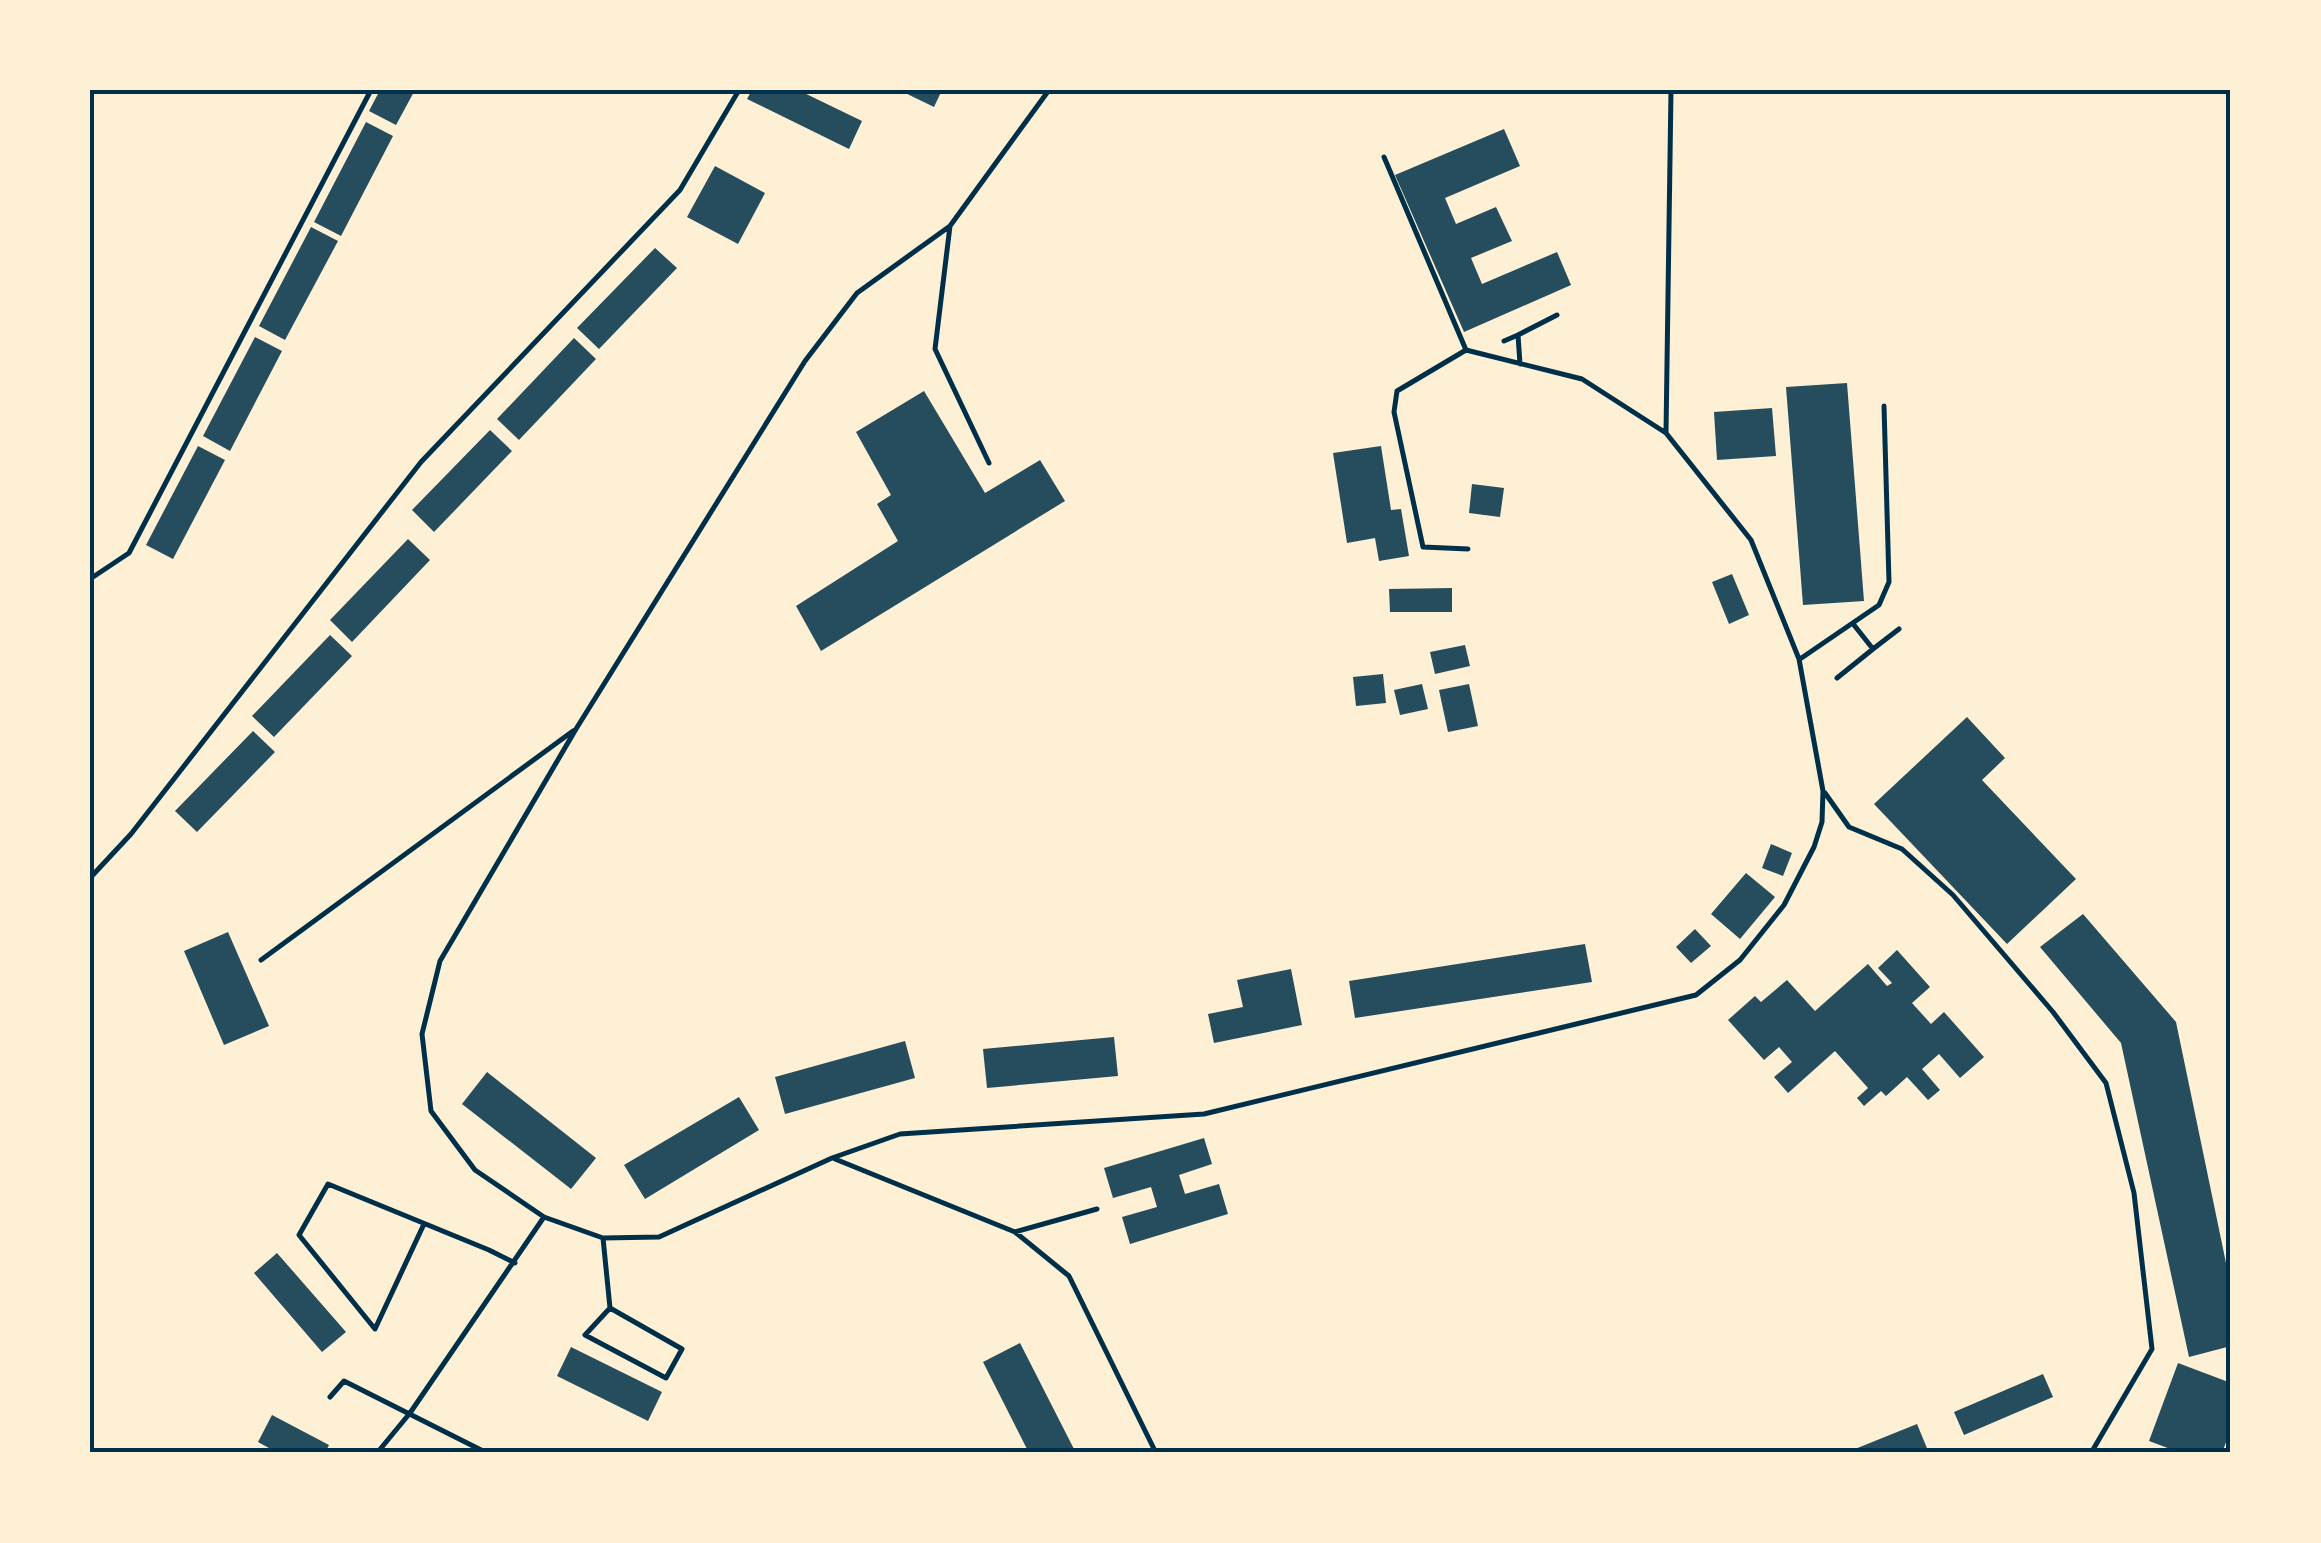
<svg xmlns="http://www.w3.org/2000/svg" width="2321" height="1543" viewBox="0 0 2321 1543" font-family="'Libre Baskerville',serif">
	<rect width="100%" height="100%" fill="#fdf0d5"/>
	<path fill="#264d5e" d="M 380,90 L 415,90 L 396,125 L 369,111 Z
		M 752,90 L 798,90 L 862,121 L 849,149 L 747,99 Z
		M 899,90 L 942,90 L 934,107 Z
		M 366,122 L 393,136 L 341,236 L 314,222 Z
		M 1504,129 L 1520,166 L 1445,198 L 1456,224 L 1496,207 L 1512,241 L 1471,258 L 1482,284 L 1557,252 L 1571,285 L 1464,332 L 1395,175 Z
		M 715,166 L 765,193 L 738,244 L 687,217 Z
		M 311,227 L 338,241 L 285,340 L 259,326 Z
		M 655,248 L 677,268 L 599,349 L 577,328 Z
		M 255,337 L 282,351 L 230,451 L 203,436 Z
		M 574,338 L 596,359 L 519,440 L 497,419 Z
		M 1847,383 L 1864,601 L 1803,605 L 1786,387 Z
		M 924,391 L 985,493 L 1040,460 L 1065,501 L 821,651 L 796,606 L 898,541 L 877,504 L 891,495 L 856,432 Z
		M 1772,408 L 1776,456 L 1717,460 L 1714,412 Z
		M 490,430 L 512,451 L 434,532 L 412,510 Z
		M 198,446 L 225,460 L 173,559 L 146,545 Z
		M 1381,446 L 1391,510 L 1401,509 L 1409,556 L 1379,561 L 1375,538 L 1347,543 L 1333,453 Z
		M 1472,484 L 1504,488 L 1500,517 L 1469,513 Z
		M 408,539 L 430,560 L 352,642 L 330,620 Z
		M 1732,574 L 1749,615 L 1729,624 L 1712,582 Z
		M 1452,588 L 1452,612 L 1390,612 L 1389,589 Z
		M 330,635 L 352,656 L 274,737 L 252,716 Z
		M 1465,645 L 1470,666 L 1435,674 L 1430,652 Z
		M 1383,674 L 1386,703 L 1356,706 L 1353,677 Z
		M 1422,684 L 1428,709 L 1400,715 L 1394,690 Z
		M 1469,684 L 1478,726 L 1448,732 L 1439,690 Z
		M 1967,717 L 2005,758 L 1982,780 L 2076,879 L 2007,944 L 1874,804 Z
		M 253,731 L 275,752 L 197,832 L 175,811 Z
		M 1771,844 L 1792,853 L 1783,876 L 1762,868 Z
		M 1746,873 L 1775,897 L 1740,939 L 1711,914 Z
		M 2083,914 L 2176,1022 L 2231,1287 L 2231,1346 L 2189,1357 L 2121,1043 L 2040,947 Z
		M 1695,929 L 1711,946 L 1691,963 L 1676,947 Z
		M 228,932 L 269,1026 L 224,1045 L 184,951 Z
		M 1585,944 L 1592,982 L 1355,1018 L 1349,981 Z
		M 1897,950 L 1930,987 L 1912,1003 L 1931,1024 L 1944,1012 L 1984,1057 L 1960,1078 L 1939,1054 L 1922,1069 L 1940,1090 L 1928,1100 L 1907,1077 L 1886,1096 L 1881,1091 L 1864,1106 L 1857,1098 L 1868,1088 L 1835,1051 L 1788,1093 L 1774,1077 L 1792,1062 L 1779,1047 L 1764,1060 L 1728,1020 L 1755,996 L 1761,1002 L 1787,980 L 1815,1011 L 1868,964 L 1887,986 L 1892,983 L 1878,968 Z
		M 1291,969 L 1302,1025 L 1214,1043 L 1208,1014 L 1243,1007 L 1237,980 Z
		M 1114,1037 L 1118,1076 L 987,1088 L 983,1049 Z
		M 905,1041 L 915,1078 L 785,1114 L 775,1077 Z
		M 487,1072 L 596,1158 L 571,1189 L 462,1104 Z
		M 739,1097 L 759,1130 L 645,1199 L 624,1165 Z
		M 1204,1138 L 1212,1164 L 1179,1175 L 1185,1194 L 1219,1184 L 1228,1214 L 1130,1244 L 1122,1217 L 1157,1207 L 1151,1187 L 1113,1198 L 1104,1168 Z
		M 277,1253 L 346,1332 L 322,1352 L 254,1273 Z
		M 1020,1343 L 1076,1453 L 1029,1453 L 983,1362 Z
		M 571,1347 L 662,1392 L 648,1421 L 557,1376 Z
		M 2178,1363 L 2231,1383 L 2231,1429 L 2222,1453 L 2181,1453 L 2149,1441 Z
		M 2043,1374 L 2053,1397 L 1964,1435 L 1954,1412 Z
		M 272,1415 L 329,1445 L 325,1453 L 278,1453 L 258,1442 Z
		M 1917,1424 L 1929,1453 L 1845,1453 Z"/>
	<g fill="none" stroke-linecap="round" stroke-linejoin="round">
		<path stroke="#003049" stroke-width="5" d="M 1049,90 L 950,226 L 857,293 L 805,361 L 576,729 L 440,961 L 422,1034 L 431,1111 L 475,1170 L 544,1217 L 603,1238 L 659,1237 L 832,1158 L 900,1134 L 1204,1114 L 1696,995 L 1740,960 L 1784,905 L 1814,847 L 1822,822 L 1823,791 L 1799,659 L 1751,540 L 1666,433 L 1671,90
			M 1384,157 L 1466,350 L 1582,379 L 1666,433
			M 950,226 L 935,349 L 989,463
			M 1504,341 L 1518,335
			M 1466,350 L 1397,391 L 1394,412 L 1423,547 L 1468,549
			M 1520,364 L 1518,335 L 1557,315
			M 90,579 L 129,553 L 371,90
			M 1854,625 L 1873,649 L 1899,629
			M 1800,659 L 1879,605 L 1889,582 L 1884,406
			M 1837,678 L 1873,649
			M 1825,793 L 1849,827 L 1902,849 L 1953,895 L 2053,1012 L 2106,1083 L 2134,1193 L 2152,1349 L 2091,1453
			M 90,878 L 131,834 L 421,462 L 680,190 L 739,90
			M 261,960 L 573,731
			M 835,1159 L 1015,1232 L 1069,1276 L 1156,1453
			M 424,1224 L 375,1329 L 299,1235 L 328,1184 L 489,1250 L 515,1263
			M 1015,1232 L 1097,1209
			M 603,1238 L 610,1308 L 585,1335 L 666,1378 L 682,1349 L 610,1308
			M 330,1397 L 344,1381 L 487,1453
			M 377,1453 L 410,1413 L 544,1217"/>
	</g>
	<rect width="2321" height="1543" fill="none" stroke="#fdf0d5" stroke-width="185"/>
	<rect x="92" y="92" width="2136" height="1358" fill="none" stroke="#003049" stroke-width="4"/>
</svg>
